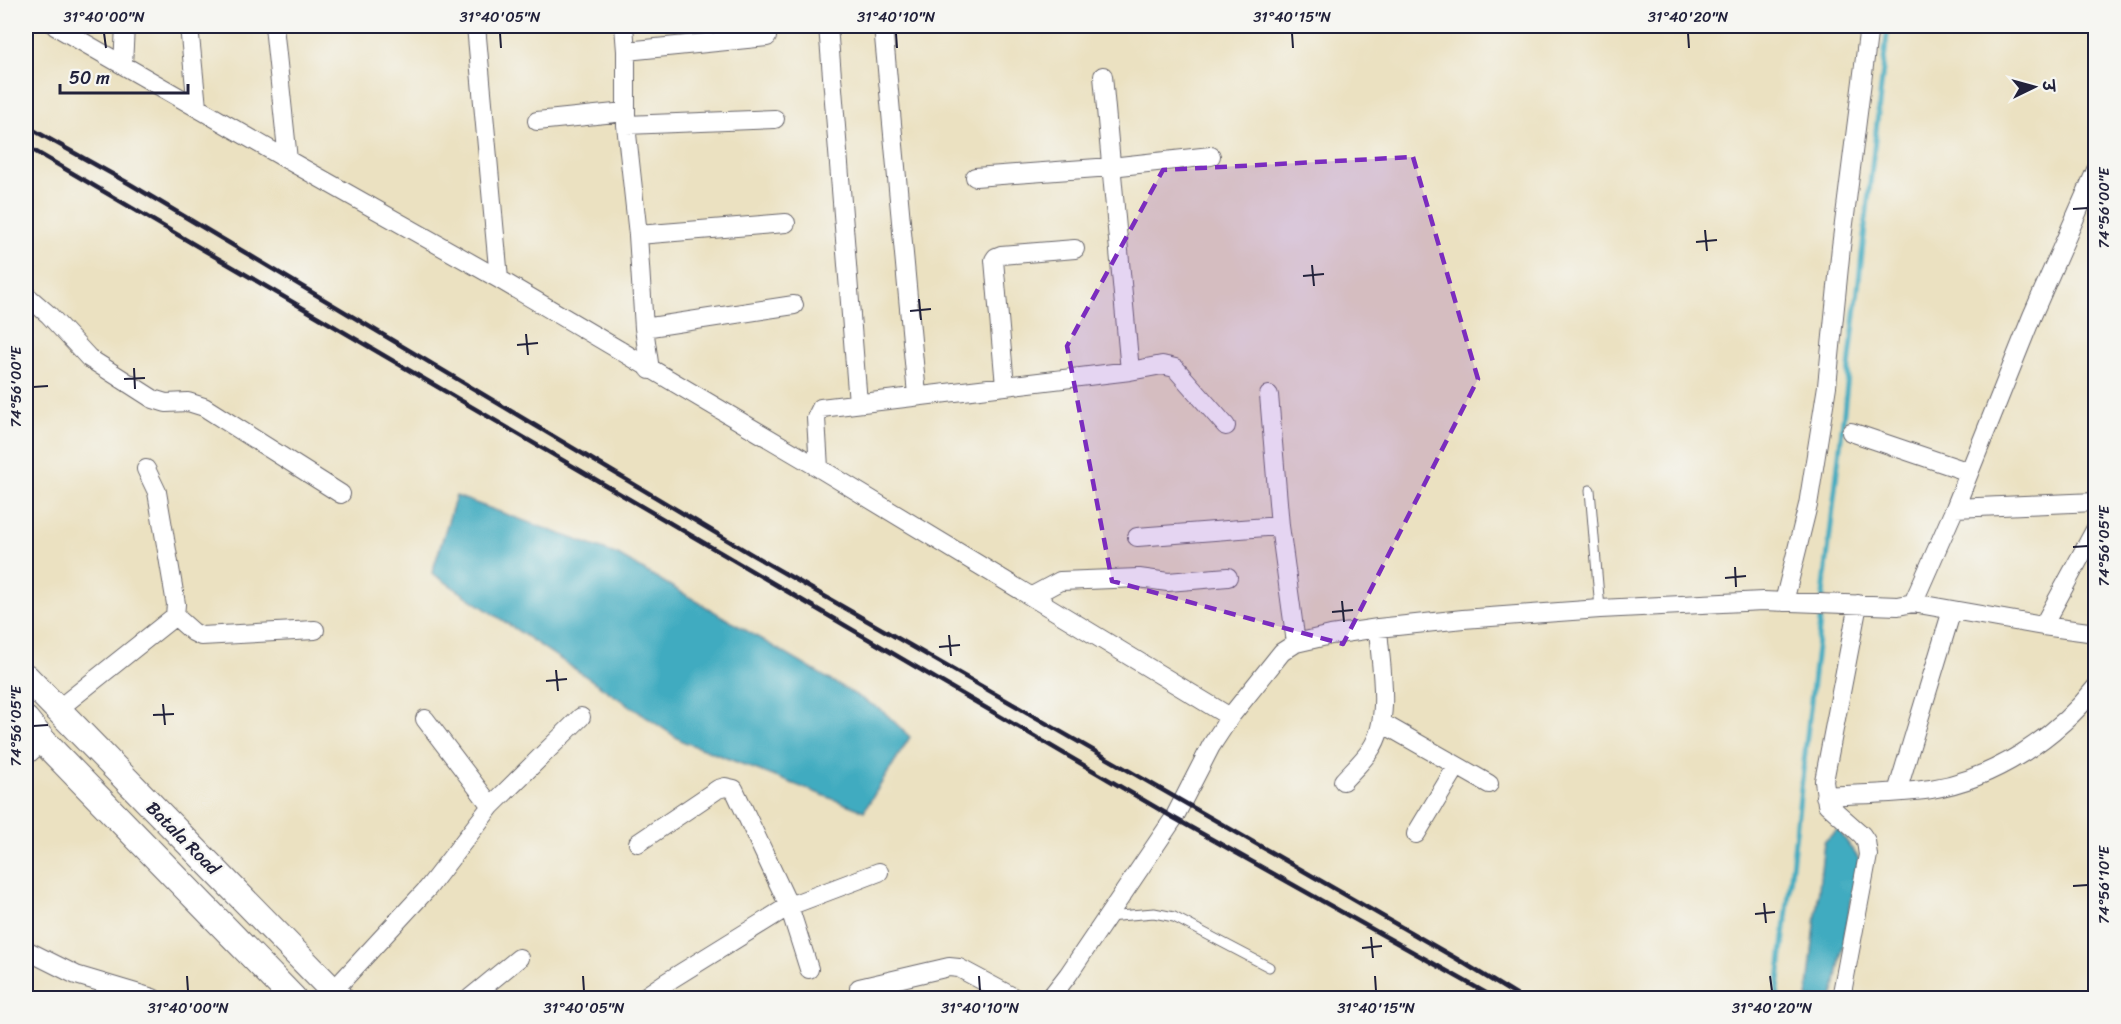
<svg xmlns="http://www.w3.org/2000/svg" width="2121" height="1024" viewBox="0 0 2121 1024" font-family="Sriracha,'Playpen Sans Deva',sans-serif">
	<rect width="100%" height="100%" fill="#f6f6f2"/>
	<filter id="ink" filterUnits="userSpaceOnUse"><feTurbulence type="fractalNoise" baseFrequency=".0167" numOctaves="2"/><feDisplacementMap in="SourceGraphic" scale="12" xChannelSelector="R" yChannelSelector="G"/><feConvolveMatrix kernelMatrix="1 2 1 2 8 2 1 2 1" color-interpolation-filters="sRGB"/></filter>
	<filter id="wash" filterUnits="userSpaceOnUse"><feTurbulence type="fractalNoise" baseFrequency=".008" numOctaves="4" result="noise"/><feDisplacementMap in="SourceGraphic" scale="24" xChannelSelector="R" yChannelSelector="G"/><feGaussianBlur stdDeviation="1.35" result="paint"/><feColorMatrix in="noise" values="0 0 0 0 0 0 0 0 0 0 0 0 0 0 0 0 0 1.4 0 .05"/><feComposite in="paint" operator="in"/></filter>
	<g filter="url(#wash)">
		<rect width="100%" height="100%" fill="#ebe1c1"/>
		<path fill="#41abc0" stroke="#32667e" stroke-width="1.5" d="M 456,496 L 618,555 L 883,711 L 910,737 L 864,811 L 682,741 L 432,573 Z
			M 1838,829 L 1859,859 L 1833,998 L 1807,998 L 1824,842 Z"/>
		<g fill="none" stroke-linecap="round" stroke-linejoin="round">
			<path stroke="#41abc0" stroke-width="5" d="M 1777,998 L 1888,26"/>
		</g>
	</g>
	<g filter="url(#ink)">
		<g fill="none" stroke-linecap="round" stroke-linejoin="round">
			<g stroke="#68656a" stroke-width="11">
				<path id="lane" d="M 1590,490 L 1600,609
					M 1107,917 L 1154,913 L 1174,917 L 1269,967"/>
			</g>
			<g stroke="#68656a" stroke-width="20">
				<path id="street" d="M 55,26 L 288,160 L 499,279 L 819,468 L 1230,717
					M 189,26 L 197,107
					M 274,26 L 288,160
					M 476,26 L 499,279
					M 624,26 L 626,51 L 626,125 L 638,235 L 644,328 L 650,370
					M 828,26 L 858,403
					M 883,26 L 917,395
					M 626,51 L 767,37
					M 123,65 L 125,26
					M 1103,76 L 1130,371
					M 537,121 L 625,112
					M 626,125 L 775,119
					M 975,177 L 1111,167 L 1211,156
					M 638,235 L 786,223
					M 26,295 L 49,315 L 89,358 L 153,399 L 166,403 L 188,402 L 204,407 L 341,494
					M 644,328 L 794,305
					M 1005,386 L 994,260 L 996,257 L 1001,255 L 1075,249
					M 1269,395 L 1280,526 L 1296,643
					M 1851,432 L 1969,472
					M 819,468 L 816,418 L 821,408 L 1130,371 L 1162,365 L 1175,368 L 1226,426
					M 1955,508 L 2096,502
					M 1137,537 L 1280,526
					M 1032,596 L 1060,581 L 1139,578 L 1168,582 L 1228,577
					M 1784,602 L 1808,505 L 1827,386 L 1841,247 L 1869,26
					M 1913,603 L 1955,508 L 2032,316 L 2096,170
					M 175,616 L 193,632 L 201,636 L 315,630
					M 2043,626 L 2096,528
					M 57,710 L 175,616 L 176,604 L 157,492 L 146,469
					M 425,719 L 491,806
					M 1382,723 L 1489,784
					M 26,756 L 43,741
					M 1343,781 C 1352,771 1364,760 1371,749 C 1392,718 1380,664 1378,628
					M 1897,792 L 1952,610
					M 1825,796 C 1860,794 1896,794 1931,789 C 1994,779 2057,737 2096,687
					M 1416,834 L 1457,766
					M 638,843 L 718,789 L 725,787 L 734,789 L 789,906 L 809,969
					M 26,950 L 76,975 L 153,998
					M 859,988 L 949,967 L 959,968 L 1015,998
					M 333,991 L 428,888 L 491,806 L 581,717
					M 470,998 L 519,958
					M 643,998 L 665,983 L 789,906 L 879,872
					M 1050,998 L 1068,975 L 1174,818 L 1211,746 L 1230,717 L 1282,652 L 1296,643 L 1331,635 L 1378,628 L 1463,619 L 1600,609 L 1763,601 L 1898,606 L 1913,603 L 2043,626 L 2096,633
					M 1841,998 L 1868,855 L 1866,841 L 1862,835 L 1827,804 L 1824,781 L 1858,604"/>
			</g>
			<g stroke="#68656a" stroke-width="28">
				<path id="secondary" d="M 26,677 L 340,998
					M 26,720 L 43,741 L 293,998"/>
			</g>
			<use href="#lane" stroke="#fff" stroke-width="9"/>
			<use href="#street" stroke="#fff" stroke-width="18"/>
			<use href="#secondary" stroke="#fff" stroke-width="26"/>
			<path stroke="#22223b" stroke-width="4.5" d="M 26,126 L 130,184 L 751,554 L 1457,959 L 1521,998
				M 26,146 L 1174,818 L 1495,998"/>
		</g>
	</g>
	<path fill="#7b2cbf" fill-opacity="0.2" stroke="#7b2cbf" stroke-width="4.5" stroke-dasharray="12 8" stroke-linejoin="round" d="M 1413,157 L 1478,379 L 1343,644 L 1112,581 L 1067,346 L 1163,170 Z"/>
	<path fill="none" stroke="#22223b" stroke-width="2" d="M 104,33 L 106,48M 500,33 L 501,48M 896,33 L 897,48M 1292,33 L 1293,48M 1688,33 L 1689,48M 2073,209 L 2088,208M 1705,230 L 1707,251M 1696,242 L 1717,240M 1312,265 L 1314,286M 1303,276 L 1324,274M 919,299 L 921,320M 910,311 L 931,309M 526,334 L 528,355M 517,345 L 538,343M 134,368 L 135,389M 124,379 L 145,378M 33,387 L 48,386M 2073,547 L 2088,546M 1735,567 L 1736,587M 1725,578 L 1746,576M 1342,601 L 1344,622M 1332,612 L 1353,610M 949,635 L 951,656M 939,647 L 960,645M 556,670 L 558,691M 546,681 L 567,679M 163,704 L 165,725M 153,715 L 174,714M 33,726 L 48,725M 2073,886 L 2088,885M 1764,903 L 1766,923M 1755,914 L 1775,912M 1371,937 L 1373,958M 1362,948 L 1382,946M 187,976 L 188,991M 583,976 L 584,991M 979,976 L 980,991M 1375,976 L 1376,991M 1770,976 L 1772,991"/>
	<g text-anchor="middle" stroke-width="4.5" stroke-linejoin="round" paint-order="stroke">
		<g font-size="18" fill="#22223b" stroke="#f6f6f2">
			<text transform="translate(183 838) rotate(45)" y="6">Batala Road</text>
		</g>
	</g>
	<rect width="2121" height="1024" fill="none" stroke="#f6f6f2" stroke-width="66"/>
	<g transform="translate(2034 87) rotate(85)" stroke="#f6f6f2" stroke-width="4.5" paint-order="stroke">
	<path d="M0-4.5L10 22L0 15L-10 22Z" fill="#22223b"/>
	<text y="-9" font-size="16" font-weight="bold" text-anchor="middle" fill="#22223b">उ</text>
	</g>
	<path d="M60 84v9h128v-9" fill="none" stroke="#22223b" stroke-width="3"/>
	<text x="69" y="84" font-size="18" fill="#22223b" stroke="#f6f6f2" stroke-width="4.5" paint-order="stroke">50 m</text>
	<rect x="33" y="33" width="2055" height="958" fill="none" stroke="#22223b" stroke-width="2"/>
	<g font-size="15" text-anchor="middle" fill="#22223b">
		<text x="104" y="22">31°40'00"N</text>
		<text x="500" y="22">31°40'05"N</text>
		<text x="896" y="22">31°40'10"N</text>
		<text x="1292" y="22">31°40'15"N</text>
		<text x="1688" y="22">31°40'20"N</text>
		<text transform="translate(2104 208) rotate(-90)" y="5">74°56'00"E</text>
		<text transform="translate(16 387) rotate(-90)" y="5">74°56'00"E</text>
		<text transform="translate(2104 546) rotate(-90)" y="5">74°56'05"E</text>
		<text transform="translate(16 726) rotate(-90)" y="5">74°56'05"E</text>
		<text transform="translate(2104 885) rotate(-90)" y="5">74°56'10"E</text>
		<text x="188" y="1013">31°40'00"N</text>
		<text x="584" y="1013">31°40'05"N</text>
		<text x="980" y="1013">31°40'10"N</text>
		<text x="1376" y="1013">31°40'15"N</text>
		<text x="1772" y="1013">31°40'20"N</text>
	</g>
</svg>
